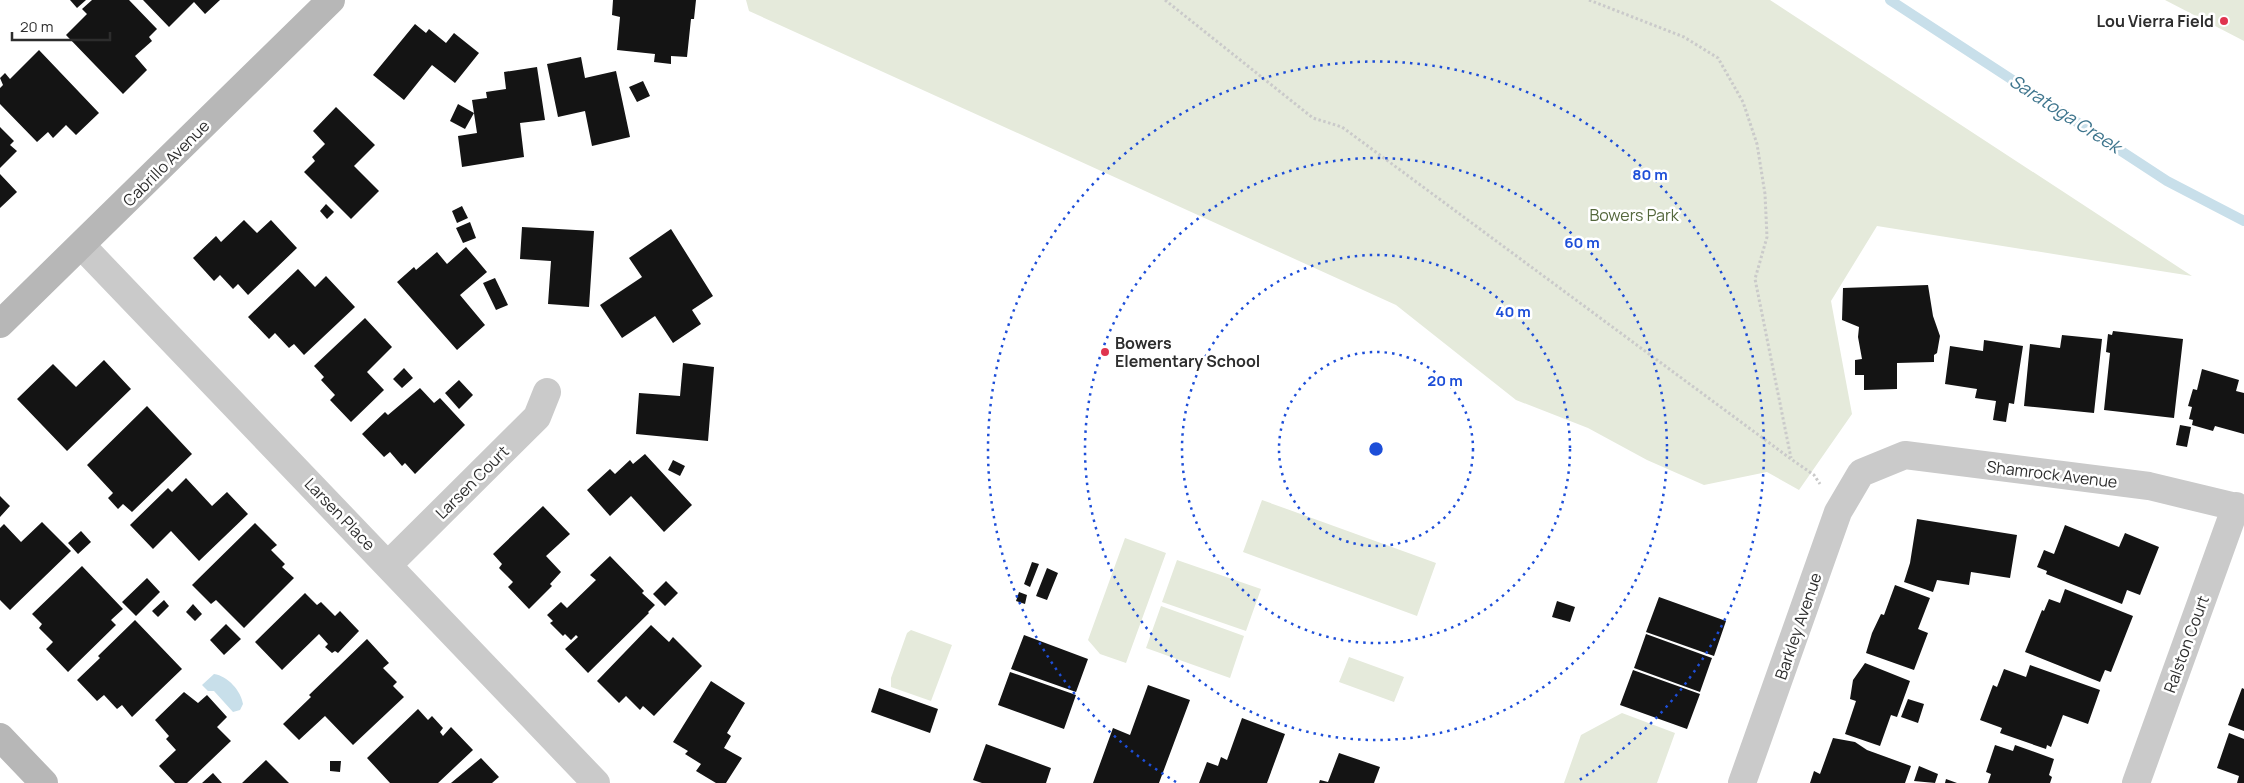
<svg xmlns="http://www.w3.org/2000/svg" width="2244" height="783" viewBox="0 0 2244 783" font-family="Manrope,sans-serif">
	<rect width="100%" height="100%" fill="#fff"/>
	<path fill="#e5eadb" d="M 746,0 L 1770,0 L 2192,276 L 1877,226 L 1831,301 L 1852,414 L 1799,490 L 1767,472 L 1704,485 L 1647,460 L 1588,428 L 1516,400 L 1396,305 L 749,11 Z
		M 2165,0 L 2244,0 L 2244,41 Z
		M 1262,500 L 1436,563 L 1417,616 L 1243,552 Z
		M 1125,538 L 1166,553 L 1126,663 L 1100,654 L 1088,640 Z
		M 1177,560 L 1261,589 L 1246,631 L 1162,602 Z
		M 1161,606 L 1244,636 L 1230,678 L 1146,648 Z
		M 911,630 L 952,645 L 931,701 L 891,687 L 891,678 L 907,633 Z
		M 1349,657 L 1404,677 L 1394,702 L 1339,682 Z
		M 1622,713 L 1675,733 L 1657,783 L 1564,783 L 1581,735 Z"/>
	<path fill="#c8dfea" d="M 214,674 C 228,676 241,691 243,704 L 240,710 L 233,712 L 214,691 L 208,691 L 202,685 Z"/>
	<g fill="none" stroke-linecap="round" stroke-linejoin="round">
		<path stroke="#c8dfea" stroke-width="10" d="M 1890,0 L 2167,181 L 2244,221"/>
	</g>
	<path fill="#141414" d="M 70,0 L 86,0 L 77,8 Z
		M 92,0 L 129,0 L 157,29 L 149,37 L 152,41 L 135,56 L 147,70 L 123,94 L 66,35 L 87,14 L 82,9 Z
		M 143,0 L 220,0 L 205,14 L 194,2 L 169,27 Z
		M 613,0 L 696,0 L 694,19 L 691,19 L 687,57 L 671,56 L 671,64 L 654,62 L 655,54 L 617,50 L 620,17 L 612,15 Z
		M 415,24 L 426,33 L 429,29 L 446,43 L 454,33 L 479,53 L 455,83 L 432,65 L 404,100 L 373,75 Z
		M 39,50 L 99,113 L 76,135 L 66,125 L 53,138 L 48,132 L 37,142 L 0,104 L 0,88 L 3,85 L 0,78 L 5,73 L 10,79 Z
		M 581,57 L 585,78 L 616,71 L 630,137 L 592,146 L 585,111 L 558,117 L 547,64 Z
		M 537,67 L 545,120 L 520,123 L 524,157 L 462,167 L 458,136 L 477,133 L 472,100 L 487,98 L 486,92 L 506,89 L 504,72 Z
		M 643,81 L 650,96 L 637,102 L 629,87 Z
		M 458,104 L 474,113 L 465,129 L 450,121 Z
		M 336,107 L 375,145 L 354,166 L 379,191 L 351,219 L 304,172 L 315,161 L 312,157 L 325,144 L 313,131 Z
		M 0,127 L 14,141 L 10,145 L 17,151 L 0,168 Z
		M 0,174 L 17,192 L 0,208 Z
		M 326,204 L 334,212 L 327,219 L 320,211 Z
		M 462,206 L 468,218 L 457,223 L 452,211 Z
		M 244,220 L 257,233 L 271,220 L 297,248 L 248,295 L 238,284 L 233,289 L 220,275 L 214,281 L 193,258 L 216,236 L 221,242 Z
		M 470,222 L 476,238 L 463,243 L 456,228 Z
		M 522,227 L 594,231 L 589,307 L 548,304 L 551,261 L 520,259 Z
		M 671,229 L 713,296 L 692,310 L 701,324 L 673,343 L 655,316 L 622,338 L 600,305 L 642,277 L 629,258 Z
		M 466,247 L 487,272 L 460,295 L 485,325 L 457,350 L 397,282 L 414,267 L 416,270 L 437,252 L 447,264 Z
		M 298,269 L 315,287 L 326,276 L 355,307 L 304,355 L 294,344 L 289,348 L 275,333 L 269,339 L 248,317 Z
		M 495,278 L 508,305 L 496,310 L 483,283 Z
		M 1928,285 L 1933,316 L 1940,336 L 1937,353 L 1934,355 L 1934,362 L 1897,363 L 1897,389 L 1864,390 L 1864,375 L 1855,375 L 1855,360 L 1862,359 L 1858,337 L 1859,327 L 1842,320 L 1843,288 Z
		M 365,318 L 392,347 L 367,372 L 384,390 L 351,422 L 330,400 L 335,395 L 321,380 L 324,377 L 314,366 Z
		M 2113,331 L 2183,339 L 2174,418 L 2104,410 L 2110,353 L 2106,352 L 2108,334 L 2112,335 Z
		M 2062,335 L 2102,339 L 2094,413 L 2024,406 L 2030,344 L 2060,348 Z
		M 1984,340 L 2023,346 L 2014,404 L 2009,403 L 2006,422 L 1993,420 L 1996,401 L 1975,398 L 1977,389 L 1945,384 L 1950,346 L 1983,351 Z
		M 104,360 L 131,389 L 67,451 L 17,399 L 53,364 L 76,387 Z
		M 683,363 L 714,367 L 708,441 L 636,434 L 639,393 L 680,396 Z
		M 404,368 L 413,378 L 402,388 L 393,379 Z
		M 2202,369 L 2239,380 L 2236,391 L 2244,393 L 2244,434 L 2215,426 L 2213,431 L 2192,425 L 2193,420 L 2189,419 L 2192,407 L 2188,406 L 2193,389 L 2197,390 Z
		M 459,380 L 473,395 L 459,409 L 445,393 Z
		M 420,388 L 434,403 L 440,398 L 465,425 L 415,474 L 405,463 L 402,466 L 390,452 L 384,457 L 362,434 L 385,412 L 388,415 Z
		M 147,406 L 192,454 L 132,512 L 123,504 L 118,509 L 108,498 L 113,493 L 87,465 Z
		M 2180,425 L 2191,427 L 2187,447 L 2176,445 Z
		M 645,454 L 692,505 L 664,532 L 631,496 L 610,516 L 587,490 L 610,469 L 615,474 L 630,460 L 633,464 Z
		M 673,460 L 685,466 L 680,476 L 668,470 Z
		M 186,478 L 212,506 L 227,492 L 248,514 L 199,561 L 171,531 L 153,549 L 130,525 L 168,488 L 172,492 Z
		M 0,496 L 10,506 L 0,517 Z
		M 543,506 L 570,534 L 546,556 L 561,572 L 550,584 L 552,586 L 529,609 L 508,587 L 513,582 L 499,568 L 502,564 L 493,554 Z
		M 1917,519 L 2017,535 L 2010,578 L 1971,572 L 1969,585 L 1937,580 L 1933,592 L 1904,582 L 1910,563 Z
		M 42,522 L 71,551 L 10,610 L 0,600 L 0,528 L 4,524 L 21,542 Z
		M 255,523 L 277,545 L 271,550 L 285,564 L 282,567 L 294,578 L 244,628 L 216,600 L 211,604 L 192,585 Z
		M 2065,525 L 2119,547 L 2125,533 L 2159,547 L 2140,595 L 2127,590 L 2122,604 L 2046,574 L 2047,571 L 2037,567 L 2044,550 L 2054,554 Z
		M 81,531 L 91,542 L 78,554 L 68,543 Z
		M 610,556 L 644,591 L 642,593 L 655,605 L 648,612 L 649,613 L 588,673 L 565,649 L 578,637 L 576,635 L 571,640 L 565,634 L 563,636 L 550,623 L 553,621 L 547,615 L 561,602 L 567,608 L 596,580 L 590,575 Z
		M 1032,562 L 1039,564 L 1030,587 L 1024,584 Z
		M 82,566 L 123,609 L 111,620 L 116,625 L 68,672 L 46,649 L 53,642 L 39,628 L 42,624 L 32,614 Z
		M 1047,568 L 1058,573 L 1047,600 L 1036,596 Z
		M 147,578 L 160,592 L 136,616 L 122,602 Z
		M 666,581 L 678,593 L 665,606 L 653,594 Z
		M 1895,585 L 1930,598 L 1918,629 L 1928,633 L 1914,670 L 1866,653 L 1872,633 L 1881,614 L 1884,615 Z
		M 2065,589 L 2133,616 L 2111,672 L 2105,670 L 2100,682 L 2025,652 L 2042,610 L 2044,611 L 2049,599 L 2060,603 Z
		M 1019,592 L 1027,595 L 1025,604 L 1016,601 Z
		M 305,593 L 317,605 L 321,602 L 335,616 L 340,611 L 359,631 L 338,653 L 335,651 L 332,653 L 325,647 L 328,644 L 319,634 L 282,670 L 255,642 Z
		M 1659,597 L 1726,621 L 1714,656 L 1646,632 Z
		M 164,600 L 169,606 L 158,617 L 152,611 Z
		M 1557,601 L 1575,607 L 1570,622 L 1552,617 Z
		M 193,604 L 202,614 L 195,621 L 186,612 Z
		M 135,620 L 182,669 L 132,717 L 122,705 L 117,709 L 104,695 L 97,701 L 77,680 L 100,658 L 98,656 Z
		M 226,624 L 241,639 L 224,655 L 210,640 Z
		M 651,625 L 669,642 L 673,637 L 702,666 L 654,716 L 643,706 L 640,710 L 626,696 L 619,703 L 597,681 Z
		M 1646,634 L 1712,658 L 1700,692 L 1634,668 Z
		M 1024,635 L 1088,659 L 1076,692 L 1011,669 Z
		M 367,639 L 389,663 L 383,668 L 397,682 L 393,686 L 404,697 L 353,745 L 325,716 L 299,740 L 283,724 L 311,697 L 309,695 Z
		M 1865,663 L 1910,681 L 1897,717 L 1891,715 L 1880,746 L 1845,734 L 1856,701 L 1850,699 L 1853,680 Z
		M 2030,665 L 2100,690 L 2088,724 L 2063,715 L 2051,747 L 2047,745 L 2046,749 L 2000,733 L 2002,728 L 1980,720 L 1993,685 L 1997,687 L 2004,669 L 2026,677 Z
		M 1633,670 L 1700,694 L 1687,729 L 1620,705 Z
		M 1010,672 L 1076,695 L 1064,729 L 998,705 Z
		M 711,681 L 745,703 L 727,733 L 731,736 L 724,748 L 742,758 L 726,783 L 716,783 L 696,771 L 701,764 L 685,754 L 688,751 L 673,742 Z
		M 1148,685 L 1190,700 L 1159,783 L 1093,783 L 1113,728 L 1130,735 Z
		M 879,688 L 938,709 L 930,733 L 871,712 Z
		M 2242,688 L 2244,689 L 2244,731 L 2228,725 Z
		M 184,692 L 198,703 L 207,695 L 227,717 L 217,727 L 231,741 L 187,783 L 175,783 L 159,766 L 176,750 L 166,739 L 169,736 L 155,720 Z
		M 1908,699 L 1924,704 L 1918,723 L 1901,717 Z
		M 418,709 L 428,720 L 432,716 L 443,728 L 440,732 L 443,736 L 451,727 L 473,750 L 438,783 L 390,783 L 367,758 Z
		M 1242,718 L 1285,734 L 1267,783 L 1199,783 L 1207,762 L 1218,766 L 1221,757 L 1227,760 Z
		M 2229,733 L 2244,739 L 2244,783 L 2237,783 L 2239,776 L 2217,768 Z
		M 1833,738 L 1855,742 L 1867,750 L 1911,766 L 1905,783 L 1810,783 L 1814,771 L 1820,774 Z
		M 986,744 L 1051,768 L 1046,783 L 982,783 L 973,780 Z
		M 1995,745 L 2013,751 L 2015,745 L 2054,759 L 2049,775 L 2052,777 L 2050,783 L 1988,783 L 1991,774 L 1986,772 Z
		M 1339,753 L 1380,767 L 1374,783 L 1319,783 L 1320,780 L 1328,782 Z
		M 481,758 L 499,777 L 492,783 L 451,783 Z
		M 266,760 L 289,783 L 242,783 Z
		M 330,761 L 341,761 L 340,772 L 330,771 Z
		M 1919,766 L 1938,774 L 1935,783 L 1914,781 Z
		M 213,773 L 222,783 L 202,783 Z
		M 1946,779 L 1957,783 L 1945,783 Z"/>
	<g fill="none" stroke-linecap="round" stroke-linejoin="round">
		<path stroke="#cacaca" stroke-width="3" stroke-dasharray="2.5 2.5" stroke-linecap="butt" d="M 1165,0 L 1313,118 L 1342,127 L 1791,459 L 1814,475 L 1820,484
			M 1589,0 L 1684,37 L 1718,58 L 1743,102 L 1757,144 L 1765,194 L 1767,237 L 1755,279 L 1791,458"/>
		<path stroke="#cacaca" stroke-width="28" d="M 82,246 L 596,783
			M 388,565 L 537,417 L 547,392
			M 1742,783 L 1838,512 L 1861,473 L 1905,455 L 2149,486 L 2244,509
			M 2136,783 L 2236,506"/>
		<path stroke="#b7b7b7" stroke-width="28" d="M 0,324 L 331,0
			M 0,737 L 44,783"/>
	</g>
	<g fill="none" stroke="#1d4ed8" stroke-width="2.5" stroke-dasharray="2.5 5">
		<circle cx="1376" cy="449" r="97"/>
		<circle cx="1376" cy="449" r="194"/>
		<circle cx="1376" cy="449" r="291"/>
		<path d="M1176 782A388 388 0 1 1 1576 782"/>
	</g>
	<g fill="#e0344f" stroke="#fff" stroke-width="2">
		<circle cx="2224" cy="21" r="5"/>
		<circle cx="1105" cy="352" r="5"/>
	</g>
	<g text-anchor="middle" stroke-width="5" stroke-linejoin="round" paint-order="stroke">
		<g font-size="16" font-weight="bold" fill="#2d2d2d" stroke="#fff" text-anchor="end">
			<text x="2214" y="27">Lou Vierra Field</text>
			<text x="1115" y="349" text-anchor="start">Bowers<tspan x="1115" dy="18">Elementary School</tspan></text>
		</g>
		<g font-size="16" fill="#2d2d2d" stroke="#fff">
			<text transform="translate(166 163) rotate(-45)" y="6">Cabrillo Avenue</text>
			<text transform="translate(2052 474) rotate(7)" y="6">Shamrock Avenue</text>
			<text transform="translate(472 482) rotate(-45)" y="6">Larsen Court</text>
			<text transform="translate(340 514) rotate(46)" y="6">Larsen Place</text>
			<text transform="translate(1798 626) rotate(-71)" y="6">Barkley Avenue</text>
			<text transform="translate(2186 644) rotate(-70)" y="6">Ralston Court</text>
		</g>
		<g font-size="16" fill="#54673c" stroke="#fff">
			<text x="1634" y="221">Bowers Park</text>
		</g>
		<g font-size="18" font-style="italic" fill="#3e758d" stroke="#fff">
			<text transform="translate(2065 114) rotate(33)" y="6">Saratoga Creek</text>
		</g>
	</g>
	<circle cx="1376" cy="449" r="8" fill="#1d4ed8" stroke="#fff" stroke-width="2.5"/>
	<g font-size="15" text-anchor="middle" font-weight="bold" fill="#1d4ed8" stroke="#fff" stroke-width="5" stroke-linejoin="round" paint-order="stroke">
		<text x="1650" y="180">80 m</text>
		<text x="1582" y="248">60 m</text>
		<text x="1513" y="317">40 m</text>
		<text x="1445" y="386">20 m</text>
	</g>
	<path d="M12 32v8h98v-8" fill="none" stroke="#2d2d2d" stroke-width="2.5"/>
	<text x="20" y="32" font-size="15" fill="#2d2d2d" stroke="#ffffff" stroke-width="4" paint-order="stroke">20 m</text>
</svg>
